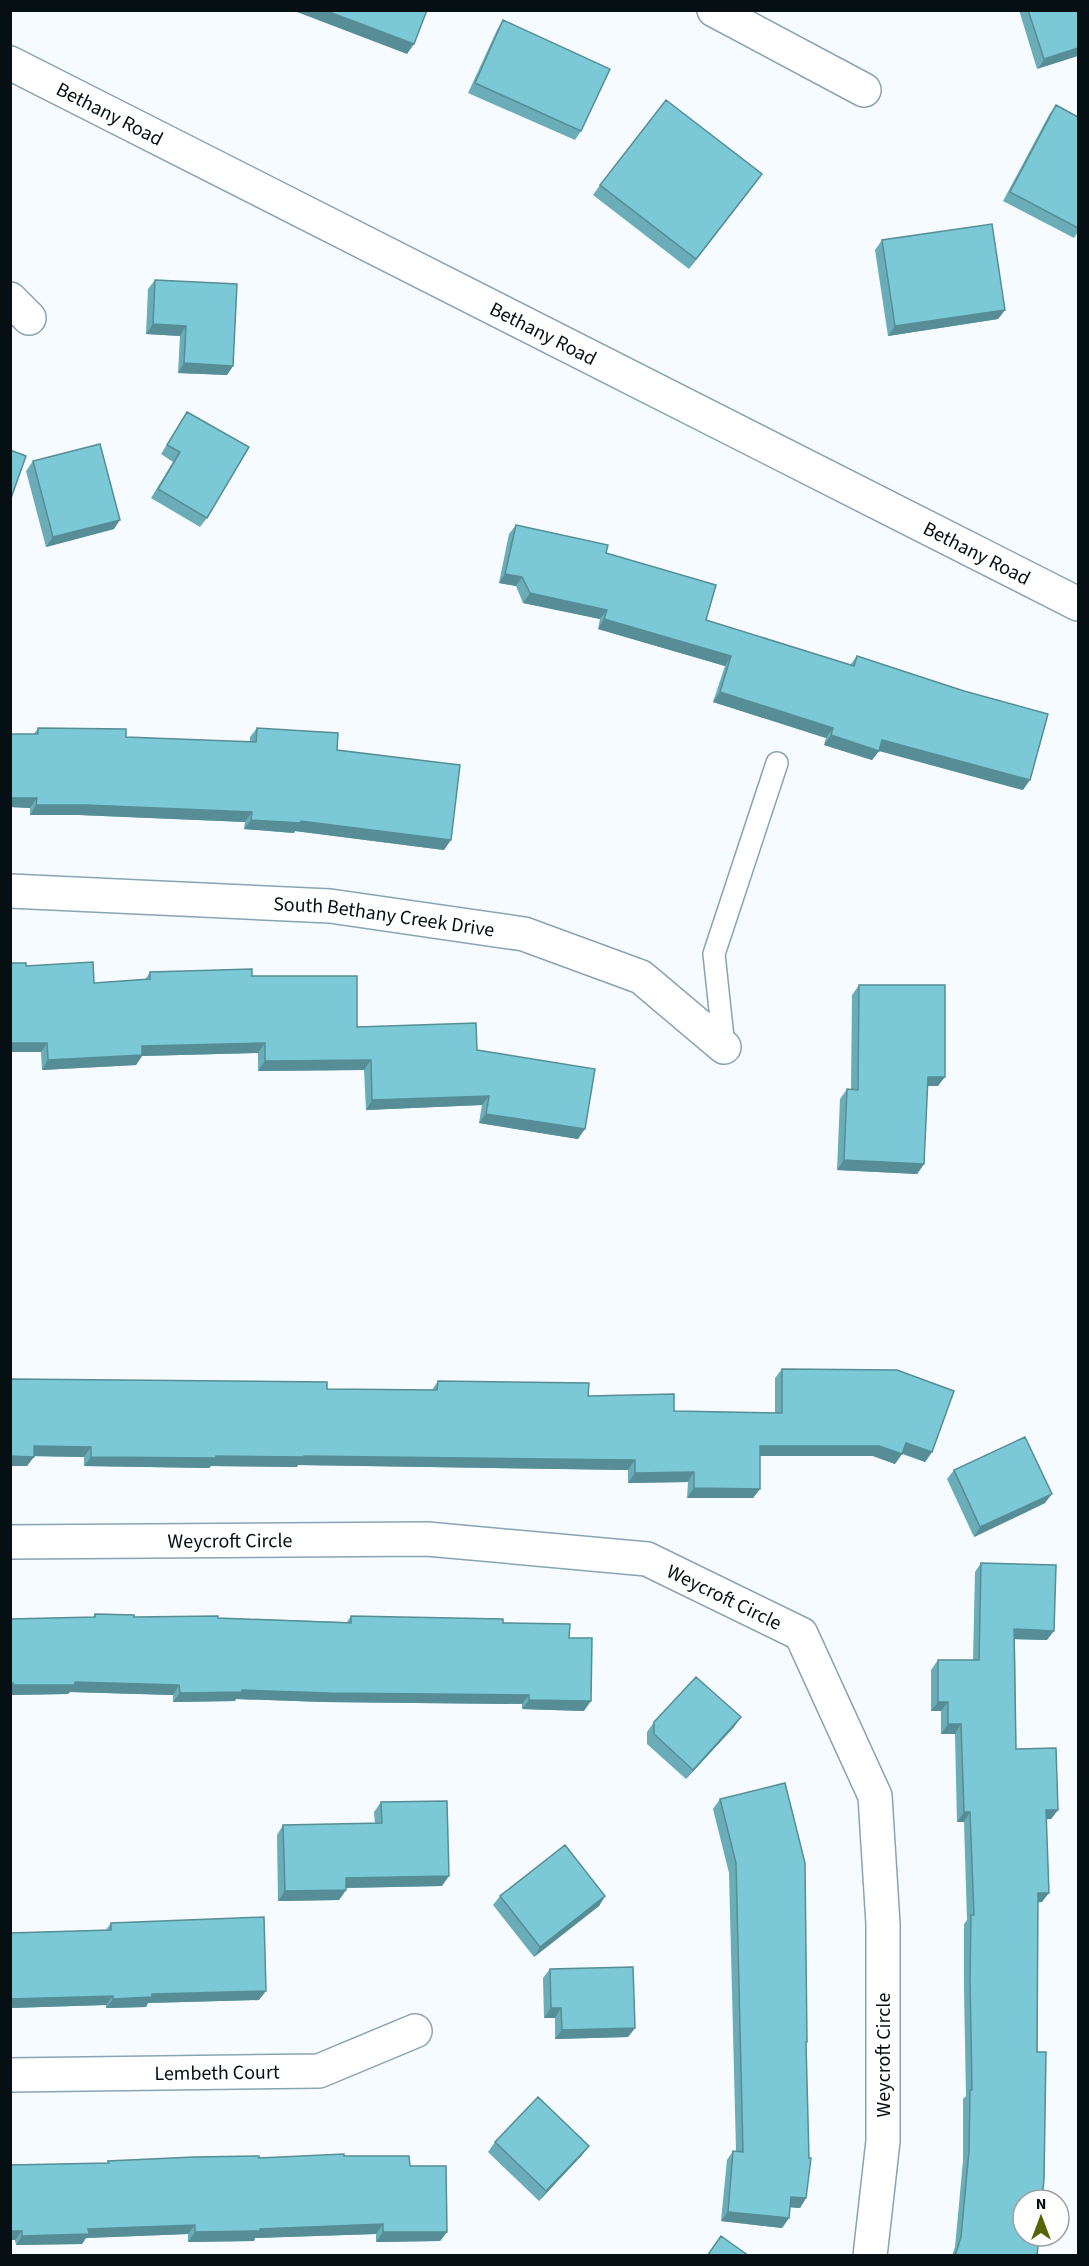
<svg xmlns="http://www.w3.org/2000/svg" width="1089" height="2266" viewBox="0 0 1089 2266" font-family="'Source Sans 3',sans-serif">
	<rect width="100%" height="100%" fill="#f5fbff"/>
	<g fill="none" stroke-linecap="round" stroke-linejoin="round">
		<g stroke="#88a4b4" stroke-width="24">
			<path id="lane" d="M 724,1047 L 714,954 L 777,763"/>
		</g>
		<g stroke="#88a4b4" stroke-width="36">
			<g id="street">
				<path d="M 714,10 L 864,90"/>
				<path d="M 10,299 L 29,318"/>
				<path id="s1" d="M 10,891 L 330,906 L 524,934 L 641,977 L 724,1047"/>
				<path id="s2" d="M 10,1542 L 427,1539 L 647,1559 L 801,1634 L 875,1796 L 883,1924 L 883,2141 L 870,2256"/>
				<path id="s3" d="M 10,2075 L 319,2071 L 415,2031"/>
			</g>
		</g>
		<g stroke="#88a4b4" stroke-width="36">
			<g id="secondary">
				<path id="s4" d="M 10,63 L 1078,604"/>
			</g>
		</g>
		<use href="#lane" stroke="#fff" stroke-width="21"/>
		<use href="#street" stroke="#fff" stroke-width="33"/>
		<use href="#secondary" stroke="#fff" stroke-width="33"/>
	</g>
	<path fill="#6aadb8" d="M 1019,10 L 1078,10 L 1037,69 Z
		M 503,20 L 581,131 L 575,140 L 468,93 L 497,30 Z
		M 1056,105 L 1078,117 L 1078,232 L 1074,238 L 1003,201 L 1049,115 Z
		M 762,174 L 689,269 L 593,195 L 600,185 Z
		M 882,240 L 1005,310 L 998,319 L 888,336 L 875,250 Z
		M 155,280 L 233,366 L 227,375 L 178,373 L 180,336 L 146,334 L 148,289 Z
		M 187,412 L 207,518 L 200,527 L 151,498 L 173,462 L 161,454 Z
		M 33,461 L 114,529 L 46,547 L 26,471 Z
		M 516,525 L 606,553 L 706,620 L 850,665 L 857,656 L 1023,790 L 879,751 L 872,760 L 824,745 L 826,738 L 713,702 L 725,666 L 598,629 L 600,619 L 523,603 L 516,586 L 499,583 L 509,534 Z
		M 38,728 L 126,737 L 250,742 L 250,737 L 257,728 L 337,750 L 444,850 L 295,831 L 294,833 L 244,829 L 245,822 L 79,815 L 30,815 L 30,808 L 10,807 L 10,734 L 34,734 Z
		M 26,966 L 94,983 L 145,980 L 150,972 L 252,976 L 357,1027 L 477,1050 L 578,1139 L 479,1123 L 482,1105 L 366,1110 L 364,1070 L 258,1071 L 258,1053 L 142,1056 L 136,1065 L 42,1070 L 41,1052 Z
		M 859,985 L 938,1086 L 927,1086 L 924,1164 L 917,1174 L 837,1170 L 840,1099 L 847,1089 L 851,1089 L 852,995 Z
		M 782,1369 L 932,1452 L 925,1462 L 902,1454 L 895,1464 L 873,1456 L 760,1456 L 760,1489 L 753,1498 L 687,1498 L 688,1482 L 628,1483 L 628,1470 L 298,1465 L 297,1467 L 211,1466 L 209,1468 L 84,1466 L 84,1457 L 34,1456 L 27,1466 L 10,1379 L 327,1389 L 432,1390 L 438,1381 L 588,1396 L 674,1411 L 775,1413 L 775,1378 Z
		M 954,1470 L 1045,1503 L 974,1537 L 947,1479 Z
		M 981,1563 L 1047,1640 L 1015,1639 L 1016,1749 L 1058,1810 L 1051,1819 L 1046,1819 L 1042,1902 L 1038,1902 L 1037,2256 L 952,2256 L 955,2247 L 963,2161 L 963,2099 L 966,2096 L 964,1989 L 964,1924 L 967,1920 L 964,1822 L 957,1822 L 955,1734 L 941,1734 L 941,1711 L 931,1711 L 931,1670 L 938,1660 L 973,1660 L 975,1572 Z
		M 95,1614 L 134,1617 L 218,1618 L 347,1622 L 351,1616 L 503,1623 L 569,1638 L 584,1711 L 522,1709 L 522,1704 L 323,1702 L 236,1699 L 235,1701 L 173,1702 L 173,1695 L 70,1692 L 68,1694 L 10,1695 L 10,1619 L 93,1617 Z
		M 654,1722 L 734,1727 L 686,1779 L 647,1744 L 647,1732 Z
		M 720,1799 L 806,2045 L 806,2198 L 800,2208 L 790,2207 L 789,2218 L 782,2228 L 721,2221 L 727,2160 L 733,2151 L 736,2151 L 729,1873 L 713,1809 Z
		M 381,1802 L 442,1886 L 346,1888 L 346,1890 L 339,1900 L 278,1901 L 277,1835 L 283,1825 L 375,1824 L 374,1812 Z
		M 500,1896 L 605,1896 L 599,1906 L 534,1957 L 493,1905 Z
		M 111,1923 L 259,2000 L 148,2003 L 146,2007 L 106,2008 L 106,2005 L 10,2008 L 10,1933 L 106,1930 Z
		M 550,1969 L 635,2028 L 628,2037 L 555,2039 L 555,2018 L 544,2018 L 543,1978 Z
		M 495,2142 L 589,2146 L 582,2155 L 539,2201 L 488,2152 Z
		M 344,2156 L 410,2166 L 447,2232 L 440,2241 L 376,2242 L 376,2234 L 255,2238 L 254,2241 L 188,2242 L 188,2234 L 86,2238 L 82,2244 L 16,2245 L 15,2240 L 10,2240 L 10,2165 L 107,2163 L 108,2161 Z"/>
	<path fill="#568d96" d="M 298,10 L 324,10 L 414,44 L 407,54 L 297,12 Z
		M 1078,48 L 1078,56 L 1037,69 L 1044,59 Z
		M 762,174 L 755,184 L 689,269 L 696,259 Z
		M 1005,310 L 998,319 L 888,336 L 895,326 Z
		M 153,324 L 186,326 L 180,336 L 146,334 Z
		M 184,363 L 233,366 L 227,375 L 178,373 Z
		M 120,520 L 114,529 L 46,547 L 53,537 Z
		M 505,574 L 522,577 L 516,586 L 499,583 Z
		M 530,593 L 607,610 L 600,619 L 523,603 Z
		M 604,619 L 731,656 L 725,666 L 598,629 Z
		M 720,692 L 833,728 L 826,738 L 713,702 Z
		M 831,735 L 879,751 L 872,760 L 824,745 Z
		M 882,740 L 1030,780 L 1023,790 L 876,750 Z
		M 10,798 L 37,798 L 30,808 L 10,807 Z
		M 36,805 L 86,805 L 252,812 L 245,822 L 79,815 L 30,815 Z
		M 251,820 L 301,821 L 451,840 L 444,850 L 295,831 L 294,833 L 244,829 Z
		M 10,1043 L 47,1043 L 41,1052 L 10,1052 Z
		M 265,1043 L 258,1053 L 142,1056 L 136,1065 L 42,1070 L 48,1060 L 142,1046 Z
		M 371,1060 L 364,1070 L 258,1071 L 265,1061 Z
		M 928,1077 L 945,1077 L 938,1086 L 921,1086 Z
		M 489,1096 L 482,1105 L 366,1110 L 372,1100 Z
		M 486,1114 L 585,1129 L 578,1139 L 479,1123 Z
		M 844,1160 L 924,1164 L 917,1174 L 837,1170 Z
		M 906,1443 L 932,1452 L 925,1462 L 899,1452 Z
		M 34,1446 L 91,1447 L 84,1457 L 27,1456 Z
		M 760,1446 L 879,1446 L 902,1454 L 895,1464 L 873,1456 L 754,1456 Z
		M 10,1456 L 34,1457 L 27,1466 L 10,1466 Z
		M 304,1456 L 635,1460 L 628,1470 L 298,1465 L 297,1467 L 211,1466 L 209,1468 L 84,1466 L 91,1457 Z
		M 694,1472 L 688,1482 L 628,1483 L 635,1473 Z
		M 694,1488 L 760,1489 L 753,1498 L 687,1498 Z
		M 1052,1494 L 1045,1503 L 974,1537 L 980,1527 Z
		M 1014,1629 L 1054,1631 L 1047,1640 L 1008,1639 Z
		M 75,1682 L 179,1685 L 173,1695 L 70,1692 L 68,1694 L 10,1695 L 10,1689 L 13,1685 Z
		M 242,1690 L 529,1695 L 522,1704 L 323,1702 L 236,1699 L 235,1701 L 173,1702 L 180,1693 Z
		M 529,1700 L 591,1701 L 584,1711 L 522,1709 Z
		M 938,1702 L 948,1702 L 941,1711 L 931,1711 Z
		M 741,1717 L 734,1727 L 686,1779 L 693,1770 Z
		M 948,1724 L 961,1724 L 955,1734 L 941,1734 Z
		M 1046,1810 L 1058,1810 L 1051,1819 L 1039,1820 Z
		M 964,1812 L 970,1812 L 964,1822 L 957,1822 Z
		M 449,1876 L 442,1886 L 339,1888 L 346,1878 Z
		M 346,1890 L 339,1900 L 278,1901 L 285,1891 Z
		M 1038,1893 L 1049,1893 L 1042,1902 L 1032,1903 Z
		M 605,1896 L 599,1906 L 534,1957 L 540,1947 Z
		M 266,1991 L 259,2000 L 148,2003 L 146,2007 L 106,2008 L 113,1999 L 152,1994 Z
		M 113,1996 L 106,2005 L 10,2008 L 10,1999 Z
		M 551,2008 L 561,2008 L 555,2018 L 544,2018 Z
		M 635,2028 L 628,2037 L 555,2039 L 562,2030 Z
		M 589,2146 L 582,2155 L 539,2201 L 546,2191 Z
		M 791,2197 L 806,2198 L 800,2208 L 785,2207 Z
		M 728,2212 L 789,2218 L 782,2228 L 721,2221 Z
		M 383,2224 L 376,2234 L 255,2238 L 254,2241 L 188,2242 L 195,2232 Z
		M 195,2225 L 188,2234 L 86,2238 L 82,2244 L 16,2245 L 22,2236 L 88,2229 Z
		M 10,2231 L 22,2231 L 15,2240 L 10,2240 Z
		M 383,2232 L 447,2232 L 440,2241 L 376,2242 Z"/>
	<path fill="#7bc9d6" stroke="#568d96" stroke-width="1.5" d="M 324,10 L 427,10 L 414,44 Z
		M 1028,10 L 1078,10 L 1078,48 L 1044,59 Z
		M 503,20 L 610,69 L 581,131 L 475,83 Z
		M 666,100 L 762,174 L 696,259 L 600,185 Z
		M 1056,105 L 1078,117 L 1078,228 L 1010,192 Z
		M 992,224 L 1005,310 L 895,326 L 882,240 Z
		M 155,280 L 237,284 L 233,366 L 184,363 L 186,326 L 153,324 Z
		M 187,412 L 249,447 L 207,518 L 158,489 L 180,452 L 167,445 Z
		M 100,444 L 120,520 L 53,537 L 33,461 Z
		M 10,450 L 26,456 L 10,501 Z
		M 516,525 L 608,545 L 606,553 L 716,585 L 706,620 L 854,666 L 857,656 L 964,691 L 1048,714 L 1030,780 L 882,740 L 879,751 L 831,735 L 833,728 L 720,692 L 731,656 L 604,619 L 607,610 L 530,593 L 522,577 L 505,574 Z
		M 38,728 L 126,729 L 126,737 L 256,742 L 257,728 L 338,733 L 337,750 L 460,765 L 451,840 L 301,821 L 301,823 L 251,820 L 252,812 L 86,805 L 36,805 L 37,798 L 10,798 L 10,734 L 38,734 Z
		M 93,962 L 94,983 L 150,979 L 150,972 L 252,969 L 252,976 L 357,976 L 357,1027 L 476,1023 L 477,1050 L 595,1069 L 585,1129 L 486,1114 L 489,1096 L 372,1100 L 371,1060 L 265,1061 L 265,1043 L 142,1046 L 142,1055 L 48,1060 L 47,1043 L 10,1043 L 10,963 L 26,963 L 26,966 Z
		M 859,985 L 945,985 L 945,1077 L 928,1077 L 924,1164 L 844,1160 L 847,1089 L 858,1090 Z
		M 782,1369 L 897,1370 L 954,1391 L 932,1452 L 906,1443 L 902,1454 L 879,1446 L 760,1446 L 760,1489 L 694,1488 L 694,1472 L 635,1473 L 635,1460 L 304,1456 L 304,1457 L 216,1456 L 216,1458 L 91,1457 L 91,1447 L 34,1446 L 34,1457 L 10,1456 L 10,1379 L 327,1382 L 327,1389 L 437,1390 L 438,1381 L 589,1383 L 588,1396 L 674,1394 L 674,1411 L 782,1413 Z
		M 1025,1437 L 1052,1494 L 980,1527 L 954,1470 Z
		M 981,1563 L 1056,1565 L 1054,1631 L 1014,1629 L 1016,1749 L 1056,1748 L 1058,1810 L 1046,1810 L 1049,1893 L 1038,1893 L 1037,2052 L 1046,2052 L 1044,2179 L 1042,2200 L 1023,2200 L 1023,2236 L 1039,2236 L 1037,2256 L 955,2256 L 961,2237 L 969,2151 L 970,2090 L 972,2090 L 970,1979 L 971,1915 L 974,1915 L 970,1812 L 964,1812 L 961,1724 L 948,1724 L 948,1702 L 938,1702 L 938,1660 L 979,1660 Z
		M 95,1614 L 134,1615 L 134,1617 L 218,1616 L 218,1618 L 351,1623 L 351,1616 L 503,1619 L 503,1623 L 570,1624 L 569,1638 L 592,1638 L 591,1701 L 529,1700 L 529,1695 L 329,1693 L 242,1690 L 242,1692 L 180,1693 L 179,1685 L 75,1682 L 75,1685 L 13,1685 L 13,1683 L 10,1683 L 10,1619 L 95,1617 Z
		M 696,1677 L 741,1717 L 693,1770 L 654,1734 L 654,1722 Z
		M 785,1783 L 805,1863 L 807,2042 L 806,2042 L 809,2158 L 811,2158 L 806,2198 L 791,2197 L 789,2218 L 728,2212 L 733,2151 L 743,2152 L 736,1863 L 720,1799 Z
		M 447,1801 L 449,1876 L 346,1878 L 346,1890 L 285,1891 L 283,1825 L 382,1823 L 381,1802 Z
		M 565,1845 L 605,1896 L 540,1947 L 500,1896 Z
		M 264,1917 L 266,1991 L 152,1994 L 152,1997 L 113,1999 L 113,1996 L 10,1999 L 10,1933 L 111,1930 L 111,1923 Z
		M 633,1967 L 635,2028 L 562,2030 L 561,2008 L 551,2008 L 550,1969 Z
		M 538,2097 L 589,2146 L 546,2191 L 495,2142 Z
		M 344,2154 L 344,2156 L 409,2156 L 410,2166 L 446,2166 L 447,2232 L 383,2232 L 383,2224 L 260,2229 L 260,2231 L 195,2232 L 195,2225 L 88,2229 L 89,2234 L 22,2236 L 22,2231 L 10,2231 L 10,2165 L 109,2163 L 108,2161 L 194,2157 L 259,2156 L 259,2158 Z
		M 721,2236 L 749,2256 L 707,2256 Z"/>
	<g text-anchor="middle" stroke-width="4.5" stroke-linejoin="round" paint-order="stroke">
		<g font-size="20" fill="#050f14" stroke="#fff">
			<text dy="7" stroke="none"><textPath href="#s4" startOffset="112">Bethany Road</textPath></text>
			<text dy="7" stroke="none"><textPath href="#s4" startOffset="598">Bethany Road</textPath></text>
			<text dy="7" stroke="none"><textPath href="#s4" startOffset="1084">Bethany Road</textPath></text>
			<text dy="7" stroke="none"><textPath href="#s1" startOffset="375">South Bethany Creek Drive</textPath></text>
			<text dy="7" stroke="none"><textPath href="#s2" startOffset="220">Weycroft Circle</textPath></text>
			<text dy="7" stroke="none"><textPath href="#s2" startOffset="724">Weycroft Circle</textPath></text>
			<text transform="translate(883 2055) rotate(-90)" y="7">Weycroft Circle</text>
			<text dy="7" stroke="none"><textPath href="#s3" startOffset="207">Lembeth Court</textPath></text>
		</g>
	</g>
	<rect width="1089" height="2266" fill="none" stroke="#050f14" stroke-width="24"/>
	<g transform="translate(1041 2218)"><circle r="28" fill="#ffffff" stroke="#9b9fa1" stroke-width="1.5"/>
	<path d="M0-4.5L10 22L0 15L-10 22Z" fill="#576509"/>
	<text y="-9" font-size="16" font-weight="bold" text-anchor="middle" fill="#050f14">N</text>
	</g>
</svg>
